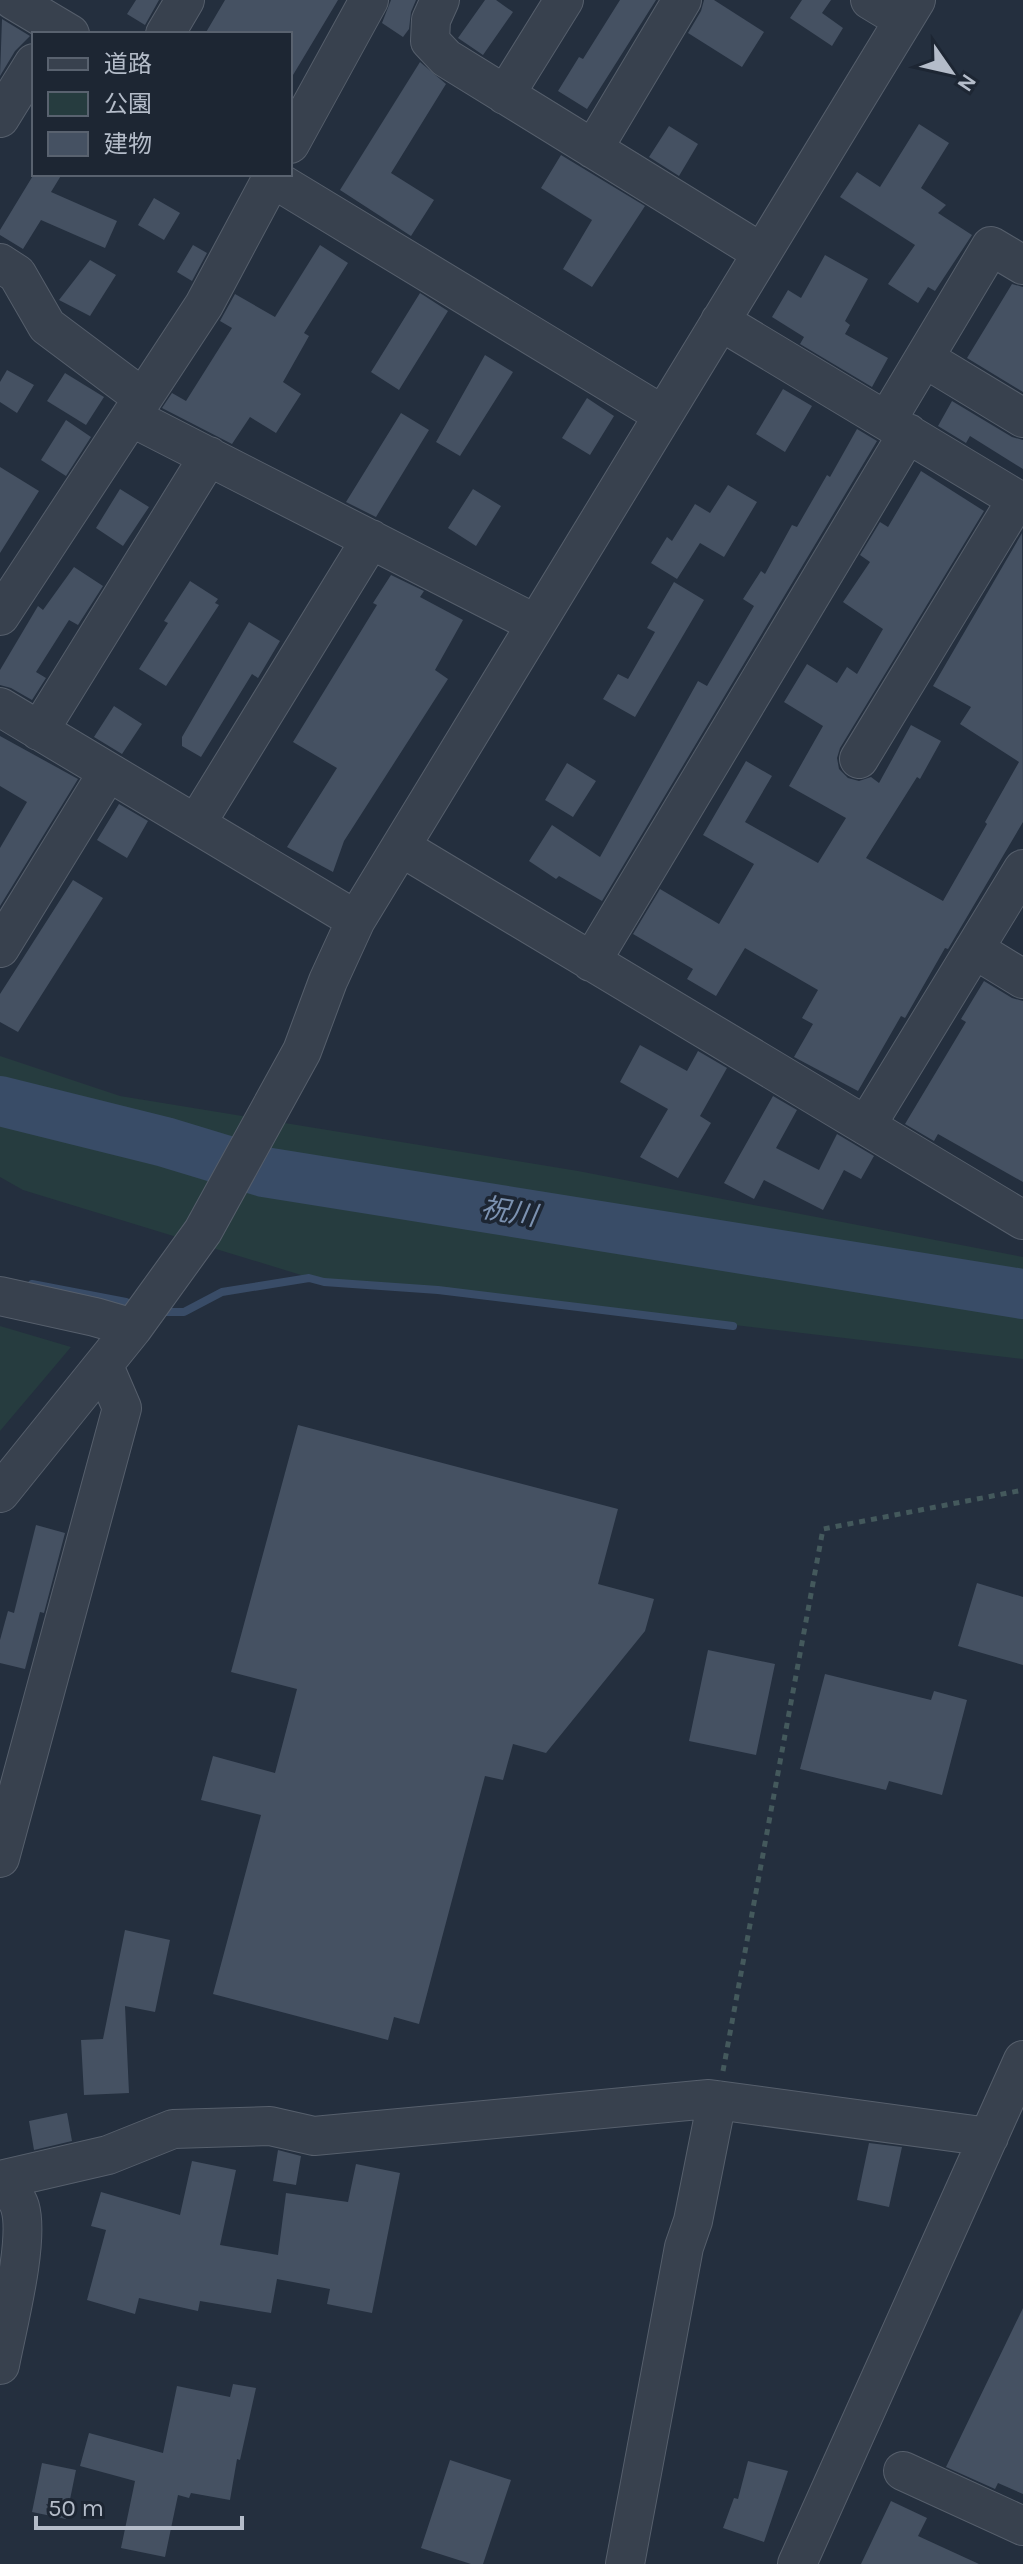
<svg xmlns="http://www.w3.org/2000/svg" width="1023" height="2564" viewBox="0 0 1023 2564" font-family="Karla,'Noto Sans JP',sans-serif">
	<rect width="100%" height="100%" fill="#242f3e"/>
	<path fill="#263c3f" d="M 0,1056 L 120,1096 L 578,1171 L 1023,1257 L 1023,1359 L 397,1285 L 324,1282 L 23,1190 L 0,1177 Z
		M 0,1326 L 71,1347 L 0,1431 Z"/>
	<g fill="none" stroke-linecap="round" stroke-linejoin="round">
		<path stroke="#394c67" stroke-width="8" d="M 32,1284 L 126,1302
			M 166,1312 L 184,1312 L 222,1292 L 309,1278 L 324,1282 L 438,1290 L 733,1326"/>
		<path stroke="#394c67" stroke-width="50" d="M 0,1101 L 165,1142 L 264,1172 L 1023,1294"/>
	</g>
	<path fill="#455162" d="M 136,0 L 159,0 L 145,25 L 127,14 Z
		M 225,0 L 338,0 L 290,80 L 290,34 L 205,34 Z
		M 391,0 L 416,0 L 411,12 L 409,29 L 403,37 L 382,23 Z
		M 485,0 L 496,0 L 513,12 L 483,55 L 458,38 Z
		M 620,0 L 656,0 L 587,109 L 558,91 L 579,57 L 583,59 Z
		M 704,0 L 714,0 L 764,32 L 742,67 L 688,33 L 701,11 Z
		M 802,0 L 831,0 L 822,13 L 843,28 L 832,46 L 790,18 Z
		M 2,19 L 30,36 L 15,51 L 0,76 Z
		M 420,62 L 446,84 L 391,173 L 434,200 L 411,236 L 340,190 Z
		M 919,124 L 949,143 L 921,188 L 946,205 L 938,213 L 972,235 L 935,291 L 928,287 L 918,303 L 888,284 L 915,245 L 840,197 L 857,172 L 880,187 Z
		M 669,126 L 698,144 L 679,176 L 649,157 Z
		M 561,155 L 645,206 L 592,287 L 563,269 L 592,220 L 541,188 Z
		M 34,174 L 62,174 L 51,192 L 117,221 L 105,248 L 41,220 L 23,249 L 0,235 L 0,230 Z
		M 154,198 L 180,213 L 164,240 L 138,225 Z
		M 193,245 L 207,253 L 192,281 L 177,272 Z
		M 320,245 L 348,263 L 304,333 L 309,336 L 283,382 L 301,394 L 276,433 L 250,417 L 232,444 L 162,408 L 172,393 L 186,401 L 232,328 L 220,321 L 235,294 L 275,317 Z
		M 825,255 L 868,279 L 845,321 L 850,325 L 845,334 L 888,358 L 872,387 L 800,344 L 804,337 L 772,317 L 788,290 L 801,298 Z
		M 90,260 L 116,275 L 90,316 L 59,300 Z
		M 1012,284 L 1023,287 L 1023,392 L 967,358 Z
		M 420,293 L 448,311 L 399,390 L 371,372 Z
		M 485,355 L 513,372 L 460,456 L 436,442 Z
		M 7,370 L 34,385 L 17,413 L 0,402 L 0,382 Z
		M 65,373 L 104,397 L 86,425 L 47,401 Z
		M 783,389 L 812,406 L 785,452 L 756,434 Z
		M 587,398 L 614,416 L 590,455 L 562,438 Z
		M 952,401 L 1012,437 L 1023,440 L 1023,469 L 970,436 L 966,443 L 938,426 Z
		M 401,413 L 429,430 L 376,517 L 346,502 Z
		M 66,420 L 91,437 L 66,476 L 41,460 Z
		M 857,429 L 877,441 L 602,901 L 559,876 L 556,879 L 529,861 L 552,825 L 600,857 L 698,681 L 707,686 L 754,606 L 743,599 L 761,571 L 765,574 L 792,525 L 797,527 L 827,475 L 830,477 Z
		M 0,467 L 39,491 L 0,553 Z
		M 921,471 L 984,511 L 840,748 L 837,758 L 839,769 L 848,778 L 859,781 L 871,777 L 879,783 L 911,725 L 941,741 L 920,779 L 917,777 L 866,858 L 943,901 L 987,824 L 985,822 L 1019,762 L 960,724 L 971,707 L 933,686 L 1022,533 L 1023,822 L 948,949 L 945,948 L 905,1018 L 901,1016 L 858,1091 L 794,1057 L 813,1024 L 802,1018 L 818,990 L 745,948 L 716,996 L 687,979 L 693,969 L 633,934 L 660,889 L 719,924 L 754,864 L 703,835 L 746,761 L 772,776 L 745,822 L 818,863 L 846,818 L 789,786 L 823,726 L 784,702 L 807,664 L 837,683 L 847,667 L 857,674 L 883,629 L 843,602 L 870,562 L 860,555 L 880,522 L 888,527 Z
		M 728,485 L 757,502 L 724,557 L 700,543 L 677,579 L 651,563 L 667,537 L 672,541 L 695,504 L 710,513 Z
		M 120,489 L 149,507 L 123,546 L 96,528 Z
		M 473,489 L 501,506 L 476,546 L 448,528 Z
		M 74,567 L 103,586 L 78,625 L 69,620 L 36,672 L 46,678 L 32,700 L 11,688 L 0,685 L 0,670 L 38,606 L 43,610 Z
		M 391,575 L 424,591 L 420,597 L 463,620 L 435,670 L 448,679 L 344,841 L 333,872 L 287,847 L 337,768 L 293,742 L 377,605 L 373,603 Z
		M 190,581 L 218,599 L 215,603 L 219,605 L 166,686 L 139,669 L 168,623 L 164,621 Z
		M 674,582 L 704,600 L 635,717 L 603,699 L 618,674 L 628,679 L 655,632 L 647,628 Z
		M 249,622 L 280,641 L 258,678 L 252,674 L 201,757 L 182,746 L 182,737 Z
		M 114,706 L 142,724 L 122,754 L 94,737 Z
		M 0,736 L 78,779 L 0,906 L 0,848 L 27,802 L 0,786 Z
		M 567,763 L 596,781 L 573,817 L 545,800 Z
		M 119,804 L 148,821 L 127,858 L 97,840 Z
		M 73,880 L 103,898 L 18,1032 L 0,1022 L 0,994 Z
		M 984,981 L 1012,998 L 1023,1001 L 1023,1182 L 938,1134 L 934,1141 L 905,1124 L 966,1022 L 961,1019 Z
		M 640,1045 L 687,1071 L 698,1051 L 727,1068 L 700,1116 L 711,1123 L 678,1178 L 640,1157 L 668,1109 L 620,1082 Z
		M 773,1096 L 797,1110 L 776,1148 L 819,1170 L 837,1134 L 874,1156 L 861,1179 L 844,1170 L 823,1210 L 764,1180 L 754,1199 L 724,1183 Z
		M 298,1425 L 618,1509 L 598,1584 L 654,1599 L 645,1631 L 546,1753 L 513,1744 L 503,1780 L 485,1776 L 419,2024 L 394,2017 L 388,2040 L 213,1994 L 261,1815 L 201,1800 L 213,1756 L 275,1773 L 297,1689 L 231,1672 Z
		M 36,1525 L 65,1533 L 44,1613 L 40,1612 L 25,1669 L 0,1663 L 0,1640 L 8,1611 L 14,1613 Z
		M 977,1583 L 1023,1597 L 1023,1665 L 958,1646 Z
		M 708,1650 L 775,1664 L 756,1755 L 689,1741 Z
		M 825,1674 L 931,1700 L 934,1691 L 967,1700 L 942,1795 L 889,1781 L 886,1790 L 800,1769 Z
		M 125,1930 L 170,1940 L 155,2012 L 125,2006 L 129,2093 L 84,2095 L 81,2040 L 103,2039 Z
		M 67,2113 L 72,2141 L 34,2150 L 29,2121 Z
		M 869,2143 L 902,2147 L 889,2207 L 857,2200 Z
		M 278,2150 L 301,2156 L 296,2185 L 273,2181 Z
		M 192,2161 L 236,2170 L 220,2245 L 278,2255 L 286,2193 L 348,2202 L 356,2164 L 400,2173 L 372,2313 L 327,2304 L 330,2289 L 277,2279 L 271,2313 L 200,2301 L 198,2311 L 139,2298 L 135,2314 L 87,2300 L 106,2230 L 91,2226 L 101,2192 L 180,2215 Z
		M 1023,2308 L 1023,2494 L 998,2483 L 995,2489 L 946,2467 Z
		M 233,2384 L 256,2388 L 240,2460 L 237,2459 L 230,2500 L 191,2493 L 189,2498 L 178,2495 L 165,2557 L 121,2548 L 135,2481 L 80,2466 L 89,2433 L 163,2453 L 177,2386 L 230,2397 Z
		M 450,2460 L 511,2480 L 483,2564 L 471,2564 L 421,2548 Z
		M 748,2461 L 788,2471 L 764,2542 L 723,2528 L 734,2498 L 738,2499 Z
		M 42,2463 L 76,2470 L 66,2519 L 32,2512 Z
		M 891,2501 L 927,2518 L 918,2536 L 979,2564 L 861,2564 Z"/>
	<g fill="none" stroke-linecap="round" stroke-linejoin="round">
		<g stroke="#565f6c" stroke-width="40">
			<path id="minor" d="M 13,0 L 70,34
				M 440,0 L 431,20 L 430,41 L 446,58 L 762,253
				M 870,0 L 903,20
				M 165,34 L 185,0
				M 505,95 L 564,0
				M 0,118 L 34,63
				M 290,144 L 369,0
				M 593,149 L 682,0
				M 272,178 L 663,415
				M 0,263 L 17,274 L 47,326 L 143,398
				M 720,321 L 1023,503
				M 924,358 L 1023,418
				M 131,417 L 536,624
				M 887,420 L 991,246 L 1023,265
				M 0,616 L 204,305 L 274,174
				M 0,707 L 356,920
				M 39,731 L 209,456
				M 859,759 L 1017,499
				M 196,824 L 371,539
				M 401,847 L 1023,1220
				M 0,948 L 108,772
				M 974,949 L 1023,979
				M 591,962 L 908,433
				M 866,1126 L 1023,869
				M 0,1296 L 95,1317 L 133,1328
				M 0,1493 L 133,1328 L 203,1231 L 302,1051 L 328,981 L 356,920 L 916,0
				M 0,1858 L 122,1408 L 104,1366
				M 0,2180 L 108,2155 L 173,2129 L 270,2126 L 314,2136 L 709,2099 L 989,2137
				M 0,2184 C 9,2190 17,2197 20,2207 C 30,2241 7,2328 0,2365
				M 903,2471 L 1023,2526
				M 625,2564 L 684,2247 L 693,2221 L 717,2100
				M 797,2564 L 1023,2060"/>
		</g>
		<path stroke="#44595c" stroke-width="5" stroke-dasharray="6 6" stroke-linecap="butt" d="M 723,2071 L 823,1529 L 1023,1490"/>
		<use href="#minor" stroke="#38414e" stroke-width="38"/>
	</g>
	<g text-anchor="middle" stroke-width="7" stroke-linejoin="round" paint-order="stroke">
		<g font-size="28" font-style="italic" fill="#7c92b1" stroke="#1d2633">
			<text transform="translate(509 1211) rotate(9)" y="10">祝川</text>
		</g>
	</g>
	<rect x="32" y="32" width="260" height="144" fill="#1d2633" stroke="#59626f" stroke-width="2"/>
	<rect x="48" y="58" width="40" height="12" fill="#38414e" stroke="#59626f" stroke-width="2"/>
	<text x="104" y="72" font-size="24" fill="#b4bcc9">道路</text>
	<rect x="48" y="92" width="40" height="24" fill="#263c3f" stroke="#59626f" stroke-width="2"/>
	<text x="104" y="112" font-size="24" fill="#b4bcc9">公園</text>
	<rect x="48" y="132" width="40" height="24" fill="#455162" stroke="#59626f" stroke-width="2"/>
	<text x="104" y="152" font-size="24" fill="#b4bcc9">建物</text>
	<g transform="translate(951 72) rotate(124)" stroke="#1d2633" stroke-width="6" paint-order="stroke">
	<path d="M0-6L14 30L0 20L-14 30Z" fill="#b4bcc9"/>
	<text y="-12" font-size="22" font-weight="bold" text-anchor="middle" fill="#b4bcc9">N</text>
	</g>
	<path d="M36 2516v12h206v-12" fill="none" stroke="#b4bcc9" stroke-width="4"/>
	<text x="48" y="2516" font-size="24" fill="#b4bcc9" stroke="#1d2633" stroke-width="6" paint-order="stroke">50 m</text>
</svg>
